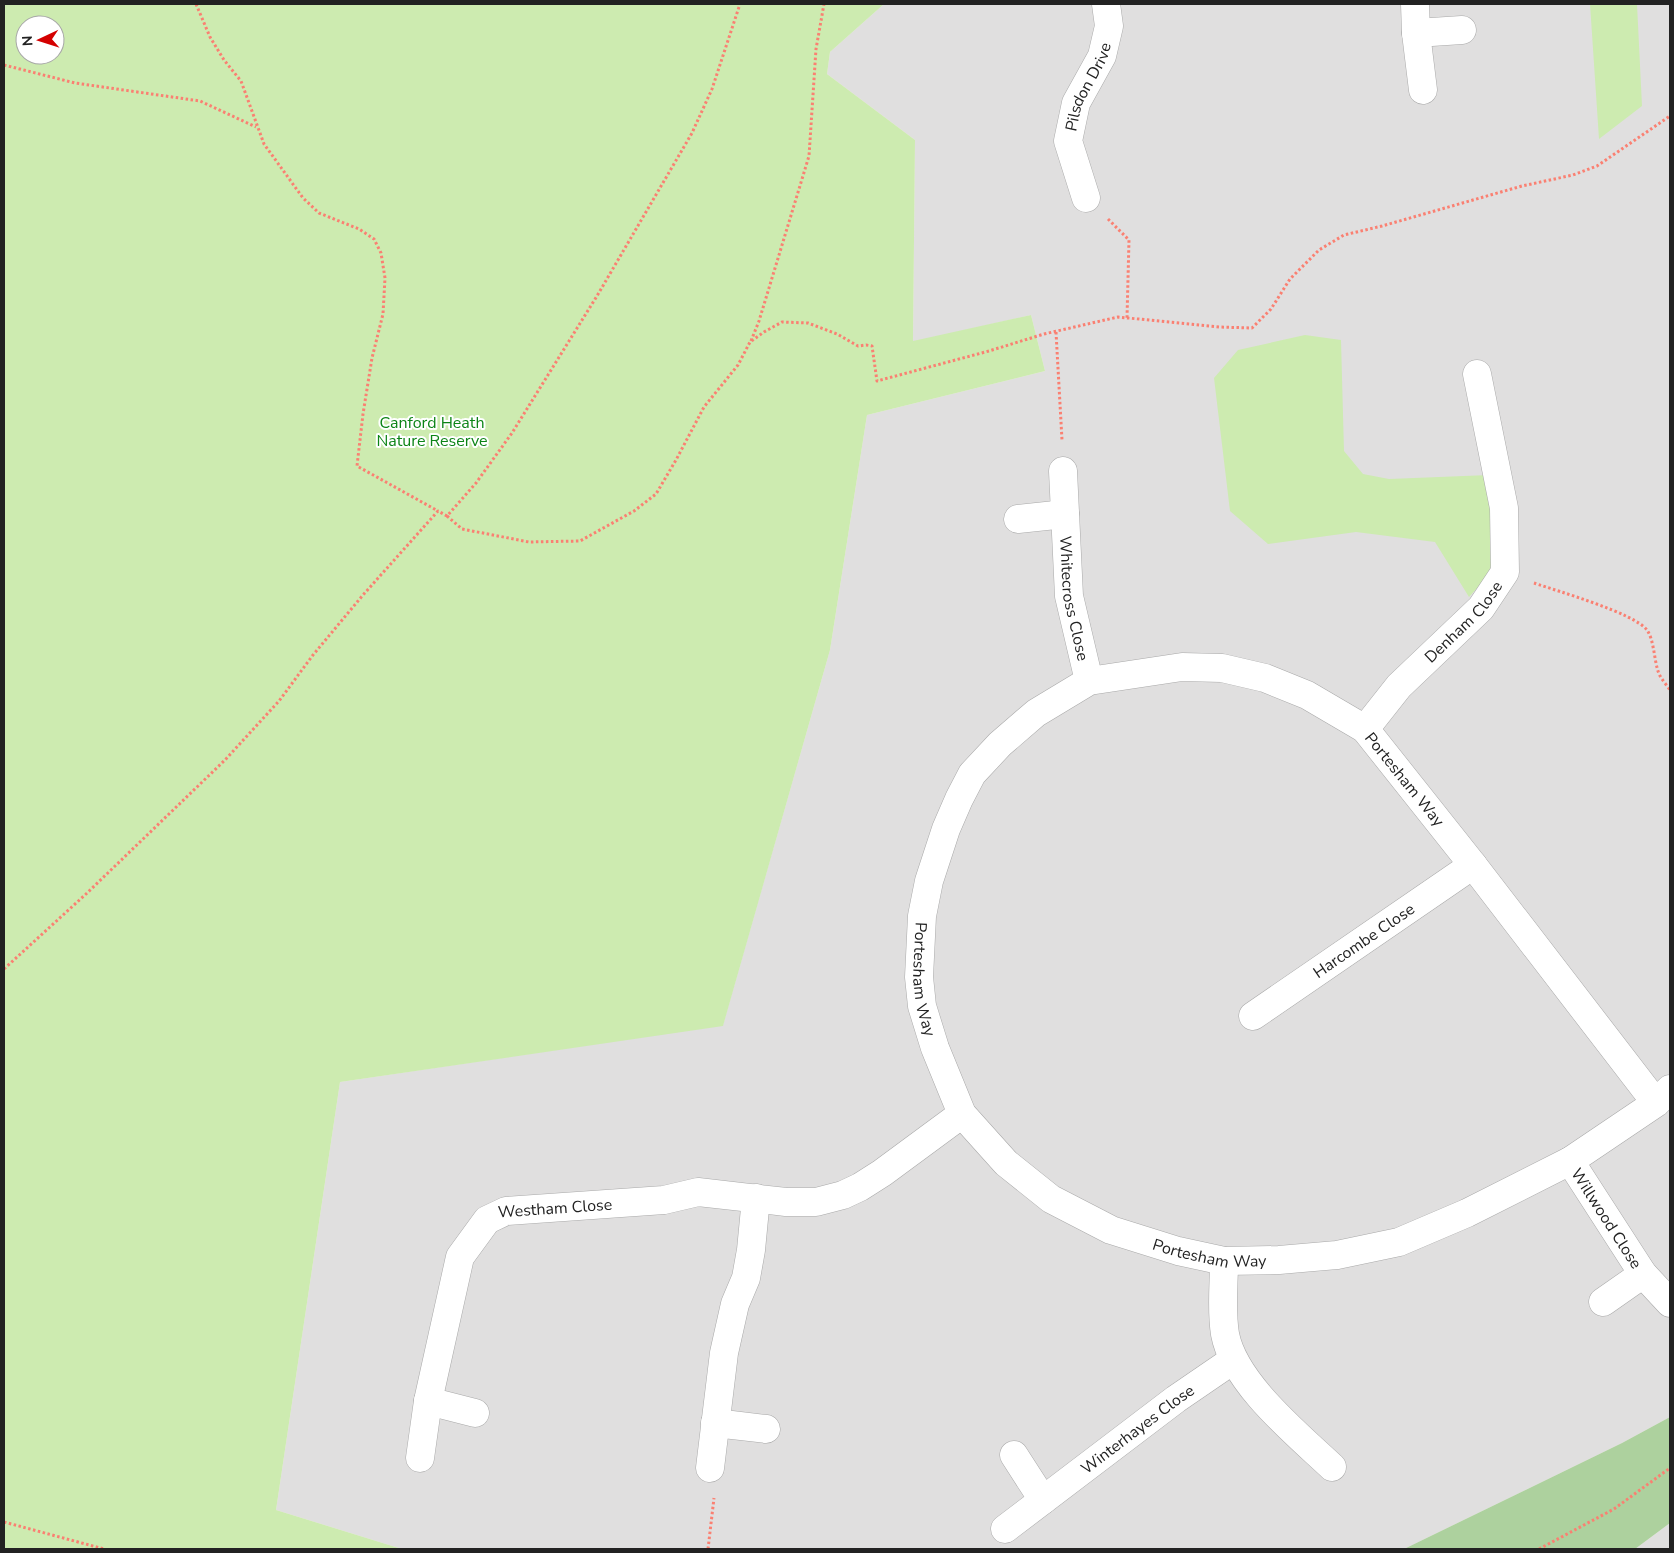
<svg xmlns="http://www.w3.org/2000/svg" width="1674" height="1553" viewBox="0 0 1674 1553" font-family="'Nunito Sans',sans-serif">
	<rect width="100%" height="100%" fill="#f2efe9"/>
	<path fill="#e0dfdf" d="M 884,4 L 1670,4 L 1670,1417 L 1622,1443 L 1404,1549 L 402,1549 L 276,1510 L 340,1082 L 723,1025 L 830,650 L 867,415 L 1045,371 L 1031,315 L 913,342 L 915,140 L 827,74 L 830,52 Z
		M 1670,1523 L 1670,1549 L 1635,1549 Z"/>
	<path fill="#cdebb0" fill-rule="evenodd" d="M 4,4 L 884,4 L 830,52 L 827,74 L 915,140 L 913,341 L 1031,315 L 1045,371 L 867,415 L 830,650 L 723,1026 L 340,1082 L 276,1510 L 402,1549 L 4,1549 ZM 25,25 L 55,25 L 55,55 L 25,55 Z
		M 1590,4 L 1637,4 L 1642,106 L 1599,139 Z
		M 1305,335 L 1341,340 L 1344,451 L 1363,474 L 1389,479 L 1489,475 L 1495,544 L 1489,575 L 1469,597 L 1435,542 L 1356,532 L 1268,544 L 1230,511 L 1214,378 L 1238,350 Z"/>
	<path fill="#add19e" d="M 1670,1417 L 1670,1523 L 1635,1549 L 1404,1549 L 1622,1443 Z"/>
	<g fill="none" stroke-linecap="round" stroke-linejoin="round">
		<g stroke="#a9a9a9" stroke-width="29">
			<g id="minor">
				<path d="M 1415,4 L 1416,33 L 1423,90"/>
				<path d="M 1416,33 L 1462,30"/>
				<path id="s1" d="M 1086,198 L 1068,141 L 1076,103 L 1102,56 L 1109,26 L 1106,4"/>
				<path id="s2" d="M 1063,471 L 1069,596 L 1089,681"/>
				<path d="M 1018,519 L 1065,514"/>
				<path id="s3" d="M 1365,729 L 1399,686 L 1481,608 L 1505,572 L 1504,508 L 1477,374"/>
				<path id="s4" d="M 1253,1016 L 1473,865"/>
				<path id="s5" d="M 1656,1103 L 1473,865 L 1365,729 L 1307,695 L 1265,678 L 1222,668 L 1182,667 L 1089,681 L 1036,713 L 1000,744 L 972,774 L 959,799 L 946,829 L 929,881 L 922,916 L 919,977 L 922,1006 L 935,1048 L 962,1114 L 1006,1163 L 1051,1199 L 1111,1230 L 1178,1251 L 1224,1261 L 1279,1260 L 1337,1255 L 1399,1242 L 1467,1213 L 1570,1161 L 1656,1103 L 1670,1089"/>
				<path id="s6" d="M 1570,1161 L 1643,1274 L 1670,1303"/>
				<path d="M 1224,1261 C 1224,1286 1221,1310 1225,1334 C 1234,1383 1297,1434 1332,1467"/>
				<path d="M 1603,1302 L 1643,1274"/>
				<path d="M 428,1401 L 475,1413"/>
				<path d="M 715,1423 L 766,1429"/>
				<path d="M 1014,1455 L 1043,1500"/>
				<path id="s7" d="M 420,1458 L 428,1401 L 460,1257 L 487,1220 L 506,1211 L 664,1200 L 698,1192 L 786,1202 L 816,1202 L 843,1195 L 860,1187 L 882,1173 L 962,1114"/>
				<path d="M 710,1468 L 724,1353 L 735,1304 L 746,1278 L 751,1250 L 756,1198"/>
				<path id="s8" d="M 1005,1529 L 1176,1399 L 1233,1360"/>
			</g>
		</g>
		<path stroke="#fa8072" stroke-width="3" stroke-dasharray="2.5 2.5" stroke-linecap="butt" d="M 196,4 L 210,37 L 224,60 L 241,81 L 264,144 L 303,198 L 319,213 L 359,229 L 374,239 L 381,253 L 385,278 L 383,314 L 372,358 L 363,414 L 357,466 L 438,511
			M 4,65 L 75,83 L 200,101 L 256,127
			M 1108,219 L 1129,240 L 1127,318
			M 1056,332 L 1062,440
			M 751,341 L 759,321 L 809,156 L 816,49 L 824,4
			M 447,516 L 462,529 L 529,542 L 580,541 L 634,511 L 656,494 L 676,460 L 704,407 L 738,365 L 750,342 L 764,332 L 782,322 L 808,323 L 837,334 L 858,346 L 866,345 L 872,346 L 877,381 L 989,351 L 1044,334 L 1118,317 L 1219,327 L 1252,328 L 1271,309 L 1290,279 L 1319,250 L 1344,235 L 1382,226 L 1522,186 L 1573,175 L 1597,166 L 1670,116
			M 1534,583 C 1557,591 1634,613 1647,630 C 1654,640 1654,659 1658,671 C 1660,678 1666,684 1670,690
			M 4,969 L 86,894 L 225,760 L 279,701 L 313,655 L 363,595 L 438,511 L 447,516 L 476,483 L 512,433 L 597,296 L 692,133 L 712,89 L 740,4
			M 4,1522 L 104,1549
			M 708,1549 L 714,1498
			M 1539,1549 L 1614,1509 L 1670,1468"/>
		<use href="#minor" stroke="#fff" stroke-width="28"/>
	</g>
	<g text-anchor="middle" stroke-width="4" stroke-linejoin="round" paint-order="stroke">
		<g font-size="16" fill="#222" stroke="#fff">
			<text dy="6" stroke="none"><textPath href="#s1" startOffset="118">Pilsdon Drive</textPath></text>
			<text dy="6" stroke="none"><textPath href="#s2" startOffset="128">Whitecross Close</textPath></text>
			<text dy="6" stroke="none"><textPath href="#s3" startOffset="146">Denham Close</textPath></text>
			<text transform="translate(1405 779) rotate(51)" y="6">Portesham Way</text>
			<text dy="6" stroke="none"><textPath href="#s4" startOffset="134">Harcombe Close</textPath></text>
			<text dy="6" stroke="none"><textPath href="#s5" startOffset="1130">Portesham Way</textPath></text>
			<text dy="6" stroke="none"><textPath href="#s7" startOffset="321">Westham Close</textPath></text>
			<text dy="6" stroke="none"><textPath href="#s6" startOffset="68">Willwood Close</textPath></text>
			<text dy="6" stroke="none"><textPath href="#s5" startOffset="1565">Portesham Way</textPath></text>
			<text dy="6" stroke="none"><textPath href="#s8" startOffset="166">Winterhayes Close</textPath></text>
		</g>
		<g font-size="16" fill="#0c8416" stroke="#fff">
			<text x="432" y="428">Canford Heath<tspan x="432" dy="18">Nature Reserve</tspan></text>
		</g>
	</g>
	<rect width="1674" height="1553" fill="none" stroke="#222222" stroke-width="10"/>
	<g transform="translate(40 40) rotate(266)"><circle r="24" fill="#ffffff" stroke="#a7a7a7"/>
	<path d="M0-4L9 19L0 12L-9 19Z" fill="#d40000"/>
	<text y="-8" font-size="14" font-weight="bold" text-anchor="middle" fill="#222222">N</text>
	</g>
</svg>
